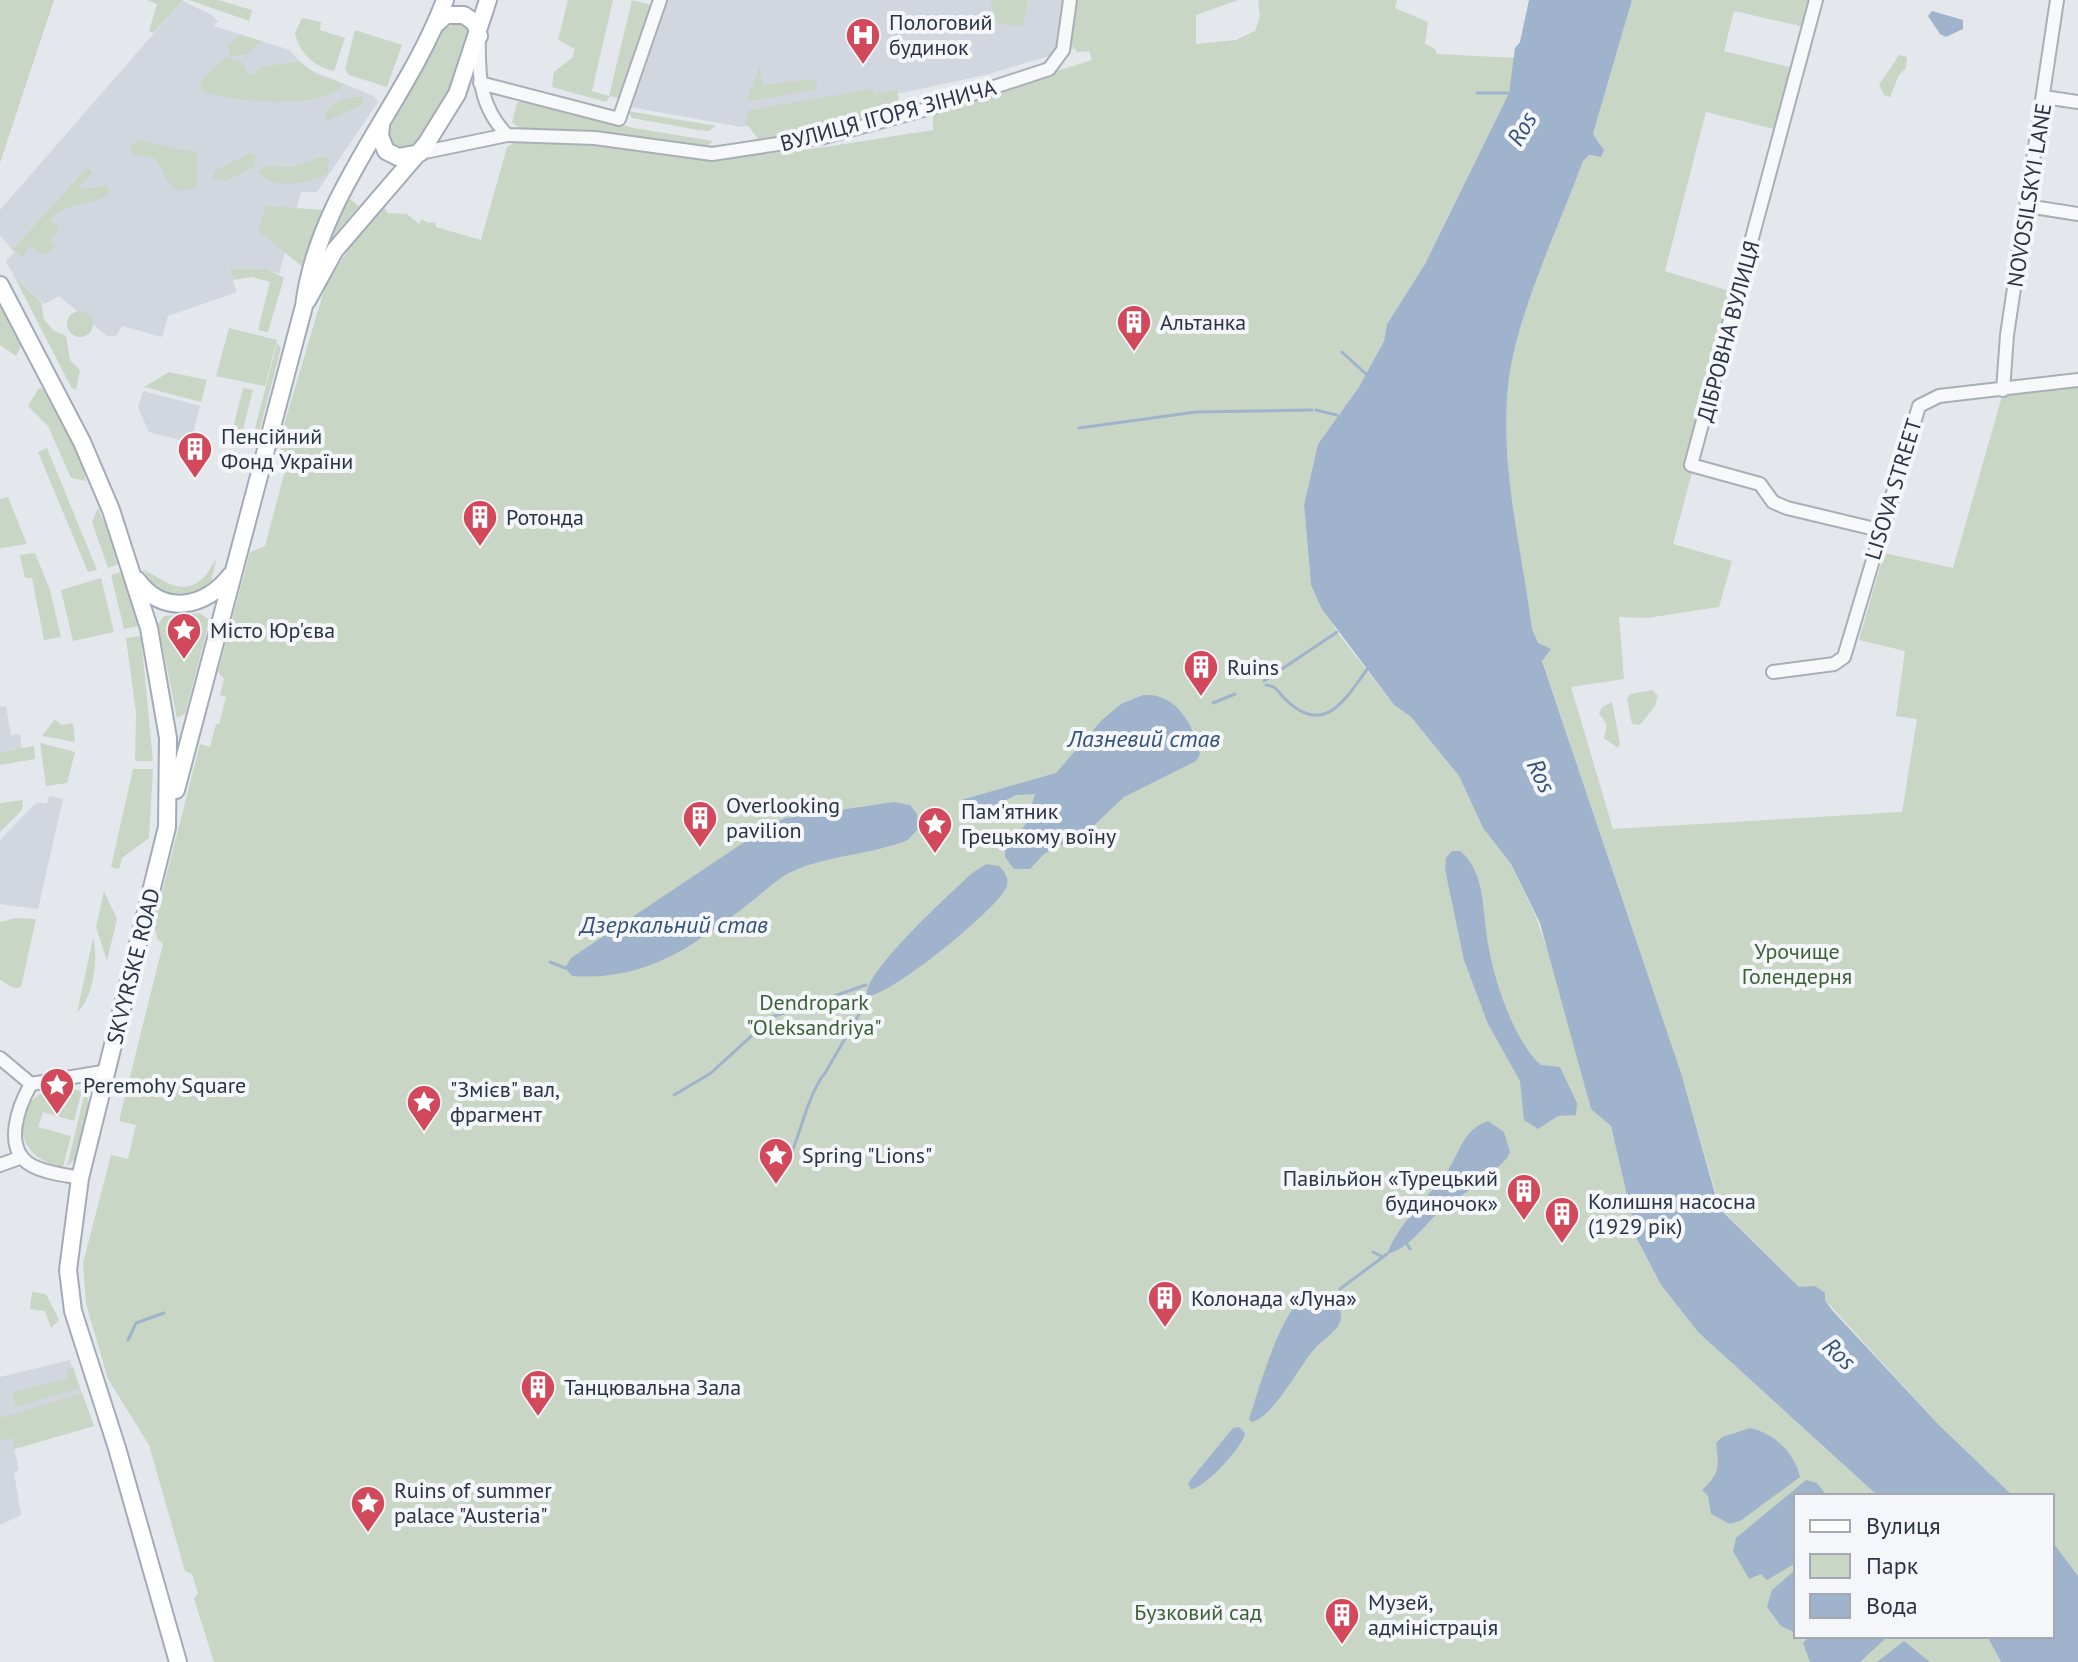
<svg xmlns="http://www.w3.org/2000/svg" width="2078" height="1662" viewBox="0 0 2078 1662" font-family="'PT Sans',sans-serif">
	<rect width="100%" height="100%" fill="#e4e7ec"/>
	<path fill="#d2d6de" d="M 667,0 L 1238,0 L 985,75 L 742,127 L 630,107 Z
		M 182,1 L 210,14 L 218,21 L 214,26 L 290,50 L 305,68 L 374,96 L 378,102 L 317,192 L 301,192 L 279,274 L 268,269 L 229,270 L 237,292 L 168,316 L 162,337 L 122,326 L 116,336 L 107,336 L 59,296 L 44,304 L 15,278 L 6,261 L 93,171 L 87,167 L 12,250 L 0,235 L 0,210 Z
		M 143,391 L 200,406 L 191,443 L 149,432 L 138,408 Z
		M 6,706 L 11,735 L 20,734 L 22,748 L 0,752 L 0,707 Z
		M 49,796 L 63,799 L 38,909 L 0,904 L 0,840 L 36,803 L 47,803 Z
		M 70,1360 L 94,1426 L 14,1449 L 19,1470 L 14,1473 L 21,1515 L 0,1525 L 0,1377 Z"/>
	<path fill="#c9d6c5" d="M 0,0 L 54,0 L 0,163 Z
		M 147,0 L 183,0 L 153,33 L 149,31 L 157,4 Z
		M 189,0 L 218,0 L 252,10 L 249,21 Z
		M 568,0 L 613,0 L 592,91 L 609,96 L 632,0 L 655,6 L 623,99 L 610,96 L 606,102 L 552,87 L 554,72 L 572,58 L 575,49 L 558,40 Z
		M 990,0 L 1028,0 L 1023,26 L 996,23 Z
		M 1076,0 L 1238,0 L 1196,15 L 1196,44 L 1236,40 L 1255,31 L 1260,17 L 1258,0 L 1397,0 L 1395,8 L 1428,22 L 1425,44 L 1434,48 L 1437,54 L 1516,58 L 1509,93 L 1425,264 L 1387,324 L 1384,341 L 1359,387 L 1318,444 L 1304,505 L 1311,585 L 1337,632 L 1394,705 L 1411,717 L 1459,776 L 1483,828 L 1511,864 L 1536,917 L 1554,968 L 1591,1109 L 1611,1126 L 1637,1239 L 1661,1285 L 1698,1332 L 1878,1496 L 1796,1496 L 1796,1636 L 1987,1636 L 2001,1662 L 214,1662 L 194,1599 L 198,1593 L 192,1574 L 185,1571 L 149,1445 L 108,1379 L 86,1304 L 83,1263 L 111,1155 L 128,1159 L 136,1125 L 119,1121 L 163,944 L 157,938 L 154,924 L 200,744 L 210,747 L 216,724 L 219,724 L 226,697 L 220,695 L 224,679 L 218,672 L 250,552 L 265,546 L 288,459 L 278,445 L 325,287 L 354,240 L 383,206 L 388,213 L 407,214 L 419,224 L 422,219 L 428,223 L 435,222 L 436,227 L 481,240 L 507,147 L 517,141 L 560,141 L 635,147 L 709,160 L 825,147 L 933,130 L 933,116 L 941,107 L 1092,60 L 1089,51 L 1077,52 L 1070,42 Z
		M 1632,0 L 1816,0 L 1808,28 L 1734,11 L 1724,51 L 1793,68 L 1778,130 L 1706,112 L 1665,271 L 1739,294 L 1673,544 L 1732,561 L 1719,607 L 1647,618 L 1619,617 L 1624,679 L 1571,687 L 1613,829 L 1902,812 L 1917,719 L 1896,716 L 1905,651 L 1859,640 L 1884,553 L 1953,568 L 2002,396 L 2078,387 L 2078,1576 L 2052,1541 L 2052,1496 L 2013,1496 L 1938,1424 L 1825,1300 L 1799,1287 L 1720,1208 L 1682,1076 L 1542,660 L 1545,649 L 1537,643 L 1532,629 C 1522,549 1500,469 1508,387 C 1515,316 1558,228 1583,161 L 1589,155 L 1595,157 L 1601,145 L 1593,134 Z
		M 302,18 L 321,22 L 320,30 L 345,38 L 334,71 C 315,67 299,53 295,33 Z
		M 456,23 L 466,26 L 469,34 C 458,67 439,134 406,151 L 392,148 L 389,130 L 444,29 Z
		M 355,30 L 402,45 L 387,87 L 349,75 L 345,69 Z
		M 241,35 L 261,41 L 248,54 L 231,56 L 228,46 Z
		M 1899,55 L 1907,57 L 1906,68 L 1899,75 L 1890,97 L 1885,96 L 1879,85 Z
		M 227,57 L 242,62 L 250,76 L 262,67 L 299,61 L 319,76 L 344,84 C 321,112 235,101 203,92 L 200,86 L 204,77 Z
		M 760,66 L 763,85 L 811,79 L 817,80 L 816,89 L 750,101 L 748,96 Z
		M 873,89 L 874,94 L 897,90 L 900,108 L 825,132 L 768,142 L 759,140 L 745,122 L 748,111 L 755,109 Z
		M 363,97 L 363,104 L 327,121 L 324,114 C 333,102 348,95 363,97 Z
		M 522,100 L 634,128 L 713,141 L 706,147 L 624,136 L 521,129 L 512,122 L 517,103 Z
		M 628,111 L 716,126 L 709,131 L 698,130 L 632,118 Z
		M 138,140 L 197,153 L 197,186 C 168,201 167,174 155,158 L 133,154 L 130,147 Z
		M 250,153 L 256,156 L 254,166 L 226,181 L 213,178 L 214,171 Z
		M 322,156 L 329,159 L 328,173 C 311,184 269,191 258,170 L 268,166 L 295,167 Z
		M 87,167 L 93,172 L 80,186 L 82,189 L 107,186 L 110,192 C 93,209 69,198 50,220 L 60,229 L 50,240 L 56,246 L 45,255 L 29,246 L 23,257 L 12,250 Z
		M 350,199 L 359,206 L 328,243 L 331,230 Z
		M 266,206 L 324,210 L 304,268 L 258,231 Z
		M 229,269 L 268,269 L 284,278 L 268,332 L 258,330 L 270,282 L 252,277 L 233,280 Z
		M 15,278 L 41,302 L 44,319 L 53,330 L 66,336 L 70,360 L 80,370 L 76,390 L 71,387 Z
		M 0,300 L 22,344 L 16,356 L 0,345 Z
		M67 324a13 13 0 1 1 26 0a13 13 0 1 1-26 0Z
		M 229,328 L 277,340 L 265,386 L 216,376 Z
		M 277,343 L 281,348 L 257,440 L 252,440 Z
		M 169,372 L 207,380 L 201,402 L 144,387 Z
		M 39,388 L 49,391 L 81,458 L 86,481 L 71,478 L 48,426 L 28,406 Z
		M 243,388 L 253,390 L 242,434 L 232,432 Z
		M 47,448 L 97,570 L 88,572 L 38,452 Z
		M 8,497 L 27,544 L 0,548 L 0,499 Z
		M 98,508 L 122,563 L 108,568 L 92,522 Z
		M 35,553 L 50,590 L 61,637 L 44,640 L 32,578 L 25,578 L 20,555 Z
		M 216,560 L 211,582 C 187,602 157,598 143,569 C 162,579 184,600 206,575 C 210,570 212,564 216,560 Z
		M 125,571 L 139,626 L 124,629 L 111,575 Z
		M 101,578 L 114,632 L 73,641 L 61,590 Z
		M 200,613 L 208,619 L 208,626 L 185,714 L 177,718 L 158,624 L 164,616 Z
		M 141,636 L 153,761 L 135,761 L 136,713 L 126,638 Z
		M 1652,690 L 1658,696 L 1655,706 L 1640,725 L 1632,724 L 1627,699 L 1630,694 Z
		M 1612,702 L 1620,744 L 1618,748 L 1604,738 L 1607,725 L 1599,713 L 1602,707 Z
		M 55,719 L 61,725 L 73,723 L 75,742 L 42,736 Z
		M 40,743 L 75,752 L 67,783 L 46,786 Z
		M 34,746 L 35,759 L 0,765 L 0,752 Z
		M 133,769 L 153,769 L 149,838 L 122,858 L 119,869 L 111,867 Z
		M 23,800 L 22,810 L 0,832 L 0,803 Z
		M 104,891 L 117,919 L 107,961 L 96,927 Z
		M 16,918 L 36,919 L 21,987 L 14,988 L 0,980 L 0,922 Z
		M 93,938 C 99,959 93,998 77,1013 Z
		M 58,1087 L 82,1091 L 74,1121 L 43,1112 L 38,1127 L 71,1136 L 63,1167 C 11,1159 7,1098 58,1087 Z
		M 85,1092 C 95,1108 83,1158 67,1166 Z
		M 32,1292 L 46,1294 L 59,1320 L 51,1328 L 45,1311 L 30,1309 Z
		M 73,1367 L 80,1388 L 15,1407 L 12,1393 L 67,1378 L 66,1371 Z
		M 82,1393 L 94,1426 L 14,1449 L 12,1438 L 0,1440 L 0,1418 Z"/>
	<path fill="#9fb4cc" d="M 1529,0 L 1632,0 L 1593,134 L 1604,150 L 1601,157 L 1589,155 L 1583,161 C 1558,229 1515,317 1508,387 C 1500,469 1522,549 1532,629 L 1538,643 L 1551,649 L 1542,661 L 1682,1076 L 1719,1208 L 1799,1287 L 1815,1286 L 1825,1293 L 1825,1300 L 1832,1310 L 1938,1424 L 2013,1496 L 1878,1496 L 1698,1332 L 1661,1285 L 1637,1239 L 1611,1126 L 1591,1109 L 1540,923 L 1511,864 L 1483,828 L 1459,776 L 1411,717 L 1394,705 L 1322,609 L 1311,585 L 1304,505 L 1318,444 L 1359,387 L 1384,341 L 1387,324 L 1425,264 L 1509,93 L 1515,48 L 1520,42 Z
		M 1932,11 L 1963,20 L 1963,29 L 1946,37 L 1940,34 L 1928,16 Z
		M 1143,695 C 1177,693 1193,724 1200,754 L 1196,761 L 1124,797 L 1087,832 L 1044,854 L 1030,869 L 1014,869 L 1005,857 L 1005,846 L 1026,824 L 1035,794 L 1016,795 L 974,816 L 960,807 L 961,800 L 1056,773 L 1101,721 L 1121,704 Z
		M 894,802 L 910,805 L 917,814 L 918,829 L 908,840 C 870,855 828,855 791,872 C 775,880 761,895 747,905 C 691,948 645,981 572,976 L 565,968 L 571,958 L 770,825 L 785,818 Z
		M 1452,851 L 1460,851 C 1487,872 1482,917 1489,949 C 1495,983 1515,1043 1541,1065 L 1560,1067 L 1577,1103 L 1576,1115 L 1558,1116 L 1538,1129 L 1524,1120 L 1520,1081 L 1488,1024 L 1464,960 L 1445,869 L 1446,858 Z
		M 986,864 L 999,866 C 1005,872 1010,879 1006,888 C 995,911 888,998 867,996 C 862,973 951,893 971,874 Z
		M 1488,1121 L 1504,1132 L 1510,1152 L 1507,1158 C 1489,1178 1468,1191 1446,1206 C 1426,1221 1412,1248 1387,1254 C 1400,1221 1425,1201 1446,1173 C 1461,1152 1461,1131 1488,1121 Z
		M 1310,1292 L 1326,1293 C 1334,1298 1342,1308 1341,1319 C 1339,1330 1324,1339 1316,1347 C 1299,1366 1275,1415 1252,1422 L 1249,1419 C 1259,1389 1282,1304 1310,1292 Z
		M 1239,1427 L 1245,1433 C 1243,1447 1204,1489 1191,1489 L 1188,1484 L 1192,1478 L 1233,1428 Z
		M 1750,1428 C 1774,1433 1795,1453 1800,1477 L 1740,1521 L 1730,1524 L 1711,1514 L 1708,1496 L 1702,1490 C 1720,1473 1719,1467 1716,1443 L 1722,1437 Z
		M 1806,1480 L 1817,1483 L 1827,1496 L 1796,1496 L 1796,1563 L 1767,1580 L 1761,1574 L 1749,1579 L 1733,1551 L 1736,1538 Z
		M 2052,1541 L 2078,1576 L 2078,1662 L 2001,1662 L 1987,1636 L 2052,1636 Z
		M 1796,1569 L 1796,1631 L 1794,1632 L 1781,1626 L 1767,1607 L 1772,1590 Z
		M 1810,1636 L 1888,1636 L 1860,1662 L 1810,1662 L 1803,1643 Z
		M 1904,1641 L 1930,1662 L 1877,1662 Z"/>
	<g fill="none" stroke-linecap="round" stroke-linejoin="round">
		<path stroke="#9fb4cc" stroke-width="3" d="M 1477,93 L 1509,93
			M 1342,352 L 1366,374
			M 1316,410 L 1337,415
			M 1079,428 L 1196,412 L 1312,410
			M 1264,681 L 1337,632
			M 1266,685 C 1277,686 1278,692 1285,699 C 1325,738 1345,699 1368,668
			M 1213,703 L 1235,694
			M 550,962 L 565,968
			M 811,1004 L 866,985
			M 824,1075 L 869,997
			M 674,1095 L 711,1073 L 772,1017 L 801,1007
			M 778,1168 L 782,1171
			M 785,1169 C 800,1138 804,1105 823,1075
			M 780,1176 L 782,1173
			M 1407,1244 L 1410,1249
			M 1373,1252 L 1383,1257
			M 1340,1289 L 1387,1254
			M 128,1340 L 136,1323 L 164,1313"/>
		<g stroke="#a9aeb7" stroke-width="16">
			<path id="minor" d="M 1816,0 L 1691,465 L 1760,484 L 1773,502 L 1787,508 L 1879,530
				M 479,38 C 478,76 480,107 507,135
				M 480,83 L 619,119 L 660,0
				M 2044,97 L 2078,102
				M 420,153 L 507,135 L 595,138 L 712,154 L 824,137 L 927,109 L 1049,69 L 1063,50 L 1070,0
				M 2027,206 L 2078,214
				M 2003,390 L 2007,335 L 2057,0
				M 1773,672 L 1834,664 L 1844,657 L 1919,406 L 1939,396 L 2078,380
				M 0,1058 L 31,1084
				M 0,1165 L 22,1157
				M 80,1178 C 65,1175 45,1173 31,1165 C 2,1148 19,1105 31,1084 L 108,1071"/>
		</g>
		<g stroke="#a3abb8" stroke-width="20">
			<path id="major" d="M 436,24 L 446,15 L 464,15 L 475,23 L 479,36
				M 381,126 L 380,136 L 386,151 L 398,157 L 420,153
				M 0,285 L 82,442 L 111,510 L 149,628 L 168,738 L 167,827 L 80,1178 L 68,1270 L 73,1311 L 117,1448 L 178,1662
				M 307,301 L 335,250 L 426,144 L 457,94 L 488,0
				M 137,580 C 164,617 206,607 231,575
				M 176,790 L 304,306 C 318,192 406,105 445,0"/>
		</g>
		<use href="#minor" stroke="#f7f8fa" stroke-width="12"/>
		<use href="#major" stroke="#fff" stroke-width="16"/>
	</g>
	<defs>
		<g id="hospital-pin" transform="scale(1.8)"><path d="M0 17L-7.5 6A9.5 9.5 0 1 1 7.5 6Z" fill="#d1495b" stroke="#f4f6f9"/><path d="M-5-5h3v3.5h4V-5h3V5h-3V1.5h-4V5h-3Z" fill="#fff"/></g>
		<g id="building-pin" transform="scale(1.8)"><path d="M0 17L-7.5 6A9.5 9.5 0 1 1 7.5 6Z" fill="#d1495b" stroke="#f4f6f9"/><path d="M-4-6H4V6H1V3H-1V6H-4ZM-2.5-4.3h1.7v1.8h-1.7ZM.8-4.3h1.7v1.8H.8ZM-2.5-1h1.7V.8h-1.7ZM.8-1h1.7V.8H.8Z" fill="#fff"/></g>
		<g id="sight-pin" transform="scale(1.8)"><path d="M0 17L-7.5 6A9.5 9.5 0 1 1 7.5 6Z" fill="#d1495b" stroke="#f4f6f9"/><path d="M0-6L1.8-2.2L6-1.7L2.9 1.2L3.7 5.4L0 3.3L-3.7 5.4L-2.9 1.2L-6-1.7L-1.8-2.2Z" fill="#fff"/></g>
	</defs>
	<g fill-rule="evenodd">
		<use href="#hospital-pin" x="863" y="35"/>
		<use href="#building-pin" x="1134" y="322"/>
		<use href="#building-pin" x="195" y="449"/>
		<use href="#building-pin" x="480" y="517"/>
		<use href="#sight-pin" x="184" y="630"/>
		<use href="#building-pin" x="1201" y="667"/>
		<use href="#building-pin" x="700" y="818"/>
		<use href="#sight-pin" x="935" y="824"/>
		<use href="#sight-pin" x="57" y="1085"/>
		<use href="#sight-pin" x="424" y="1102"/>
		<use href="#sight-pin" x="776" y="1155"/>
		<use href="#building-pin" x="1524" y="1191"/>
		<use href="#building-pin" x="1562" y="1214"/>
		<use href="#building-pin" x="1165" y="1298"/>
		<use href="#building-pin" x="538" y="1387"/>
		<use href="#sight-pin" x="368" y="1503"/>
		<use href="#building-pin" x="1342" y="1615"/>
	</g>
	<g text-anchor="middle" stroke-width="8" stroke-linejoin="round" paint-order="stroke">
		<g font-size="22" fill="#2b3445" stroke="#f4f6f9" text-anchor="start">
			<text x="889" y="30">Пологовий<tspan x="889" dy="25">будинок</tspan></text>
			<text x="1160" y="330">Альтанка</text>
			<text x="221" y="444">Пенсійний<tspan x="221" dy="25">Фонд України</tspan></text>
			<text x="506" y="525">Ротонда</text>
			<text x="210" y="638">Місто Юр'єва</text>
			<text x="1227" y="675">Ruins</text>
			<text x="726" y="813">Overlooking<tspan x="726" dy="25">pavilion</tspan></text>
			<text x="961" y="819">Пам'ятник<tspan x="961" dy="25">Грецькому воїну</tspan></text>
			<text x="83" y="1093">Peremohy Square</text>
			<text x="450" y="1097">"Змієв" вал,<tspan x="450" dy="25">фрагмент</tspan></text>
			<text x="802" y="1163">Spring "Lions"</text>
			<text x="1498" y="1186" text-anchor="end">Павільйон «Турецький<tspan x="1498" dy="25">будиночок»</tspan></text>
			<text x="1588" y="1209">Колишня насосна<tspan x="1588" dy="25">(1929 рік)</tspan></text>
			<text x="1191" y="1306">Колонада «Луна»</text>
			<text x="564" y="1395">Танцювальна Зала</text>
			<text x="394" y="1498">Ruins of summer<tspan x="394" dy="25">palace "Austeria"</tspan></text>
			<text x="1368" y="1610">Музей,<tspan x="1368" dy="25">адміністрація</tspan></text>
		</g>
		<g font-size="22" fill="#2b3445" stroke="#f4f6f9">
			<text transform="translate(888 115) rotate(-15)" y="8">ВУЛИЦЯ ІГОРЯ ЗІНИЧА</text>
			<text transform="translate(2029 195) rotate(-81)" y="8">NOVOSILSKYI LANE</text>
			<text transform="translate(1728 331) rotate(-75)" y="8">ДІБРОВНА ВУЛИЦЯ</text>
			<text transform="translate(1893 489) rotate(-73)" y="8">LISOVA STREET</text>
			<text transform="translate(133 966) rotate(-76)" y="8">SKVYRSKE ROAD</text>
		</g>
		<g font-size="22" fill="#3f6138" stroke="#f4f6f9">
			<text x="1797" y="959">Урочище<tspan x="1797" dy="25">Голендерня</tspan></text>
			<text x="814" y="1010">Dendropark<tspan x="814" dy="25">"Oleksandriya"</tspan></text>
			<text x="1198" y="1620">Бузковий сад</text>
		</g>
		<g font-size="24" font-style="italic" fill="#34527a" stroke="#f4f6f9">
			<text transform="translate(1522 129) rotate(-60)" y="8">Ros</text>
			<text x="1144" y="747">Лазневий став</text>
			<text transform="translate(1541 776) rotate(64)" y="8">Ros</text>
			<text x="674" y="933">Дзеркальний став</text>
			<text transform="translate(1839 1354) rotate(43)" y="8">Ros</text>
		</g>
	</g>
	<rect x="1794" y="1494" width="260" height="144" fill="#f4f6f9" stroke="#a4a8b1" stroke-width="2"/>
	<rect x="1810" y="1520" width="40" height="12" fill="#ffffff" stroke="#a4a8b1" stroke-width="2"/>
	<text x="1866" y="1534" font-size="24" fill="#2b3445">Вулиця</text>
	<rect x="1810" y="1554" width="40" height="24" fill="#c9d6c5" stroke="#a4a8b1" stroke-width="2"/>
	<text x="1866" y="1574" font-size="24" fill="#2b3445">Парк</text>
	<rect x="1810" y="1594" width="40" height="24" fill="#9fb4cc" stroke="#a4a8b1" stroke-width="2"/>
	<text x="1866" y="1614" font-size="24" fill="#2b3445">Вода</text>
</svg>
